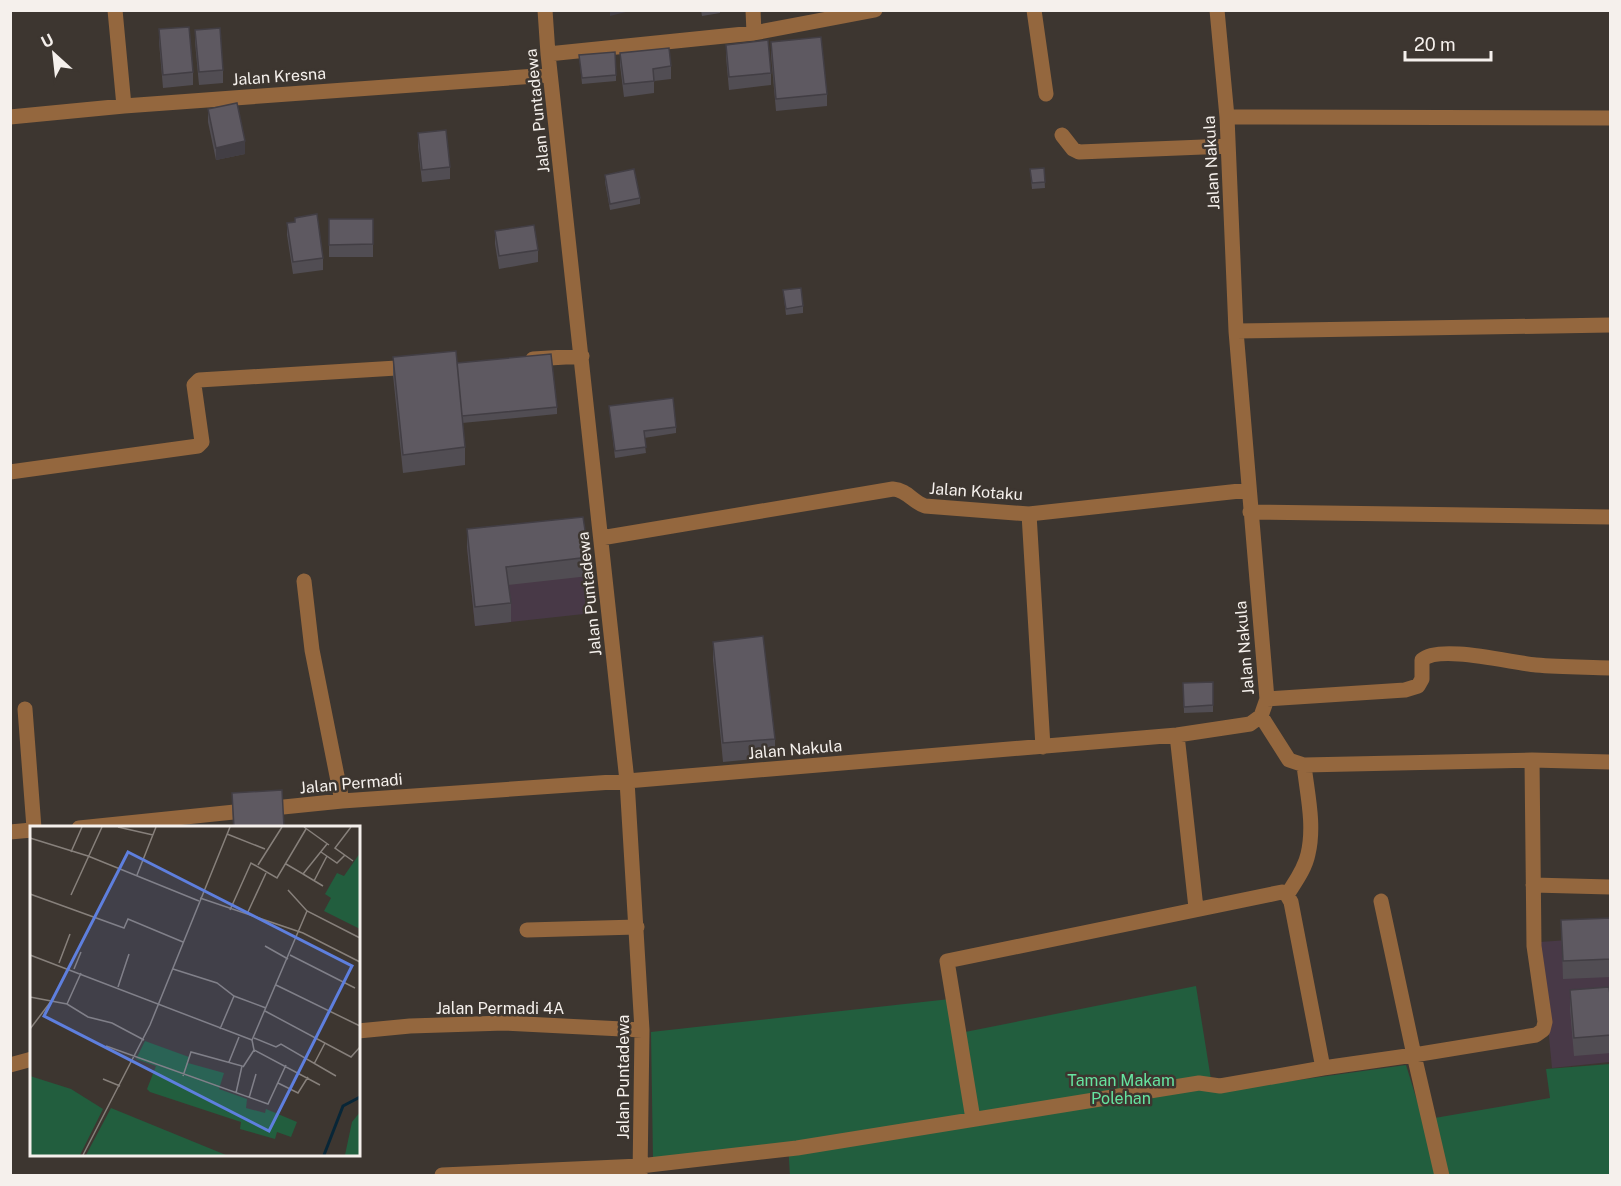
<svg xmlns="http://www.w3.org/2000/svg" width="1621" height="1186" viewBox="0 0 1621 1186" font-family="'Public Sans',sans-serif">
	<rect width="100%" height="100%" fill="#3d3630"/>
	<path fill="#483947" d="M 583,535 L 593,613 L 475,626 L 467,547 Z
		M 1610,937 L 1610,1062 L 1552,1068 L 1540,942 Z"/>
	<path fill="#225e3e" d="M 1196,986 L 1213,1092 L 1406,1065 L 1423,1120 L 1550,1098 L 1546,1069 L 1610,1064 L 1610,1175 L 790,1176 L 788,1143 L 653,1160 L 651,1032 L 950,999 L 960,1033 Z"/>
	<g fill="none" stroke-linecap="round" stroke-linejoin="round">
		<path stroke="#94673e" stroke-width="15" d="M 115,10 L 124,106
			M 545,10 L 548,54 L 627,781 L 642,1030 L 640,1176
			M 753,10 L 754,33
			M 1034,10 L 1046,94
			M 548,54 L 754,33 L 875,10
			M 10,117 L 124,106 L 550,75
			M 1227,117 L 1610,118
			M 1062,135 L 1073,149 L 1079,152 L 1228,146
			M 1236,331 L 1610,325
			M 533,359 L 582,356
			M 10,472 L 198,446 L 202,442 L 194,385 L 199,380 L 413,367
			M 1250,512 L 1610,517
			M 1029,514 L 1043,747
			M 601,538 L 893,489 C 907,490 913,502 925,506 L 1029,514 L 1249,490
			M 304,581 L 312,650 L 342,801
			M 1267,699 L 1405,690 L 1418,686 L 1422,679 L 1422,660 C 1439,644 1512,663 1536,665 C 1561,667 1586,667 1610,668
			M 25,709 L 34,828
			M 1261,716 L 1289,760 L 1304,765 L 1532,760 L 1610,762
			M 1177,735 L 1196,908
			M 79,828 L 342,801 L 627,781 L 1177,735 L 1250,724 L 1261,716 L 1267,699 L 1236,331 L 1227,117 L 1217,10
			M 10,832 L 32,830
			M 1533,885 L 1610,887
			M 1287,895 C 1295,882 1305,869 1308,854 C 1315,825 1307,793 1304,765
			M 1381,901 L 1414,1055 L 1442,1176
			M 527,930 L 637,927
			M 358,1031 L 410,1026 L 505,1023 L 642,1030
			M 10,1065 L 32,1059
			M 973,1119 L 947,961 L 1282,892 L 1287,895 L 1291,902 L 1323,1068
			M 442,1175 L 640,1166 L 797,1148 L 1199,1083 L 1220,1086 L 1323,1068 L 1414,1055 L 1536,1035 L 1543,1030 L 1545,1022 L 1534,946 L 1532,760"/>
	</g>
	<path fill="#514d53" d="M 701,10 L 720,10 L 720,13 L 702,16 Z
		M 159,29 L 193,72 L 193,85 L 163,88 L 159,42 Z
		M 195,30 L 223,70 L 223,83 L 199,85 L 195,42 Z
		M 771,42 L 827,94 L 827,106 L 776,111 L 771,55 Z
		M 726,45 L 771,73 L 771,85 L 729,90 L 726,57 Z
		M 620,53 L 671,66 L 671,79 L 654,81 L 654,93 L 624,97 L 620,65 Z
		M 579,55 L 616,75 L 616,81 L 582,84 Z
		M 208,109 L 245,154 L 216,160 L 208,122 Z
		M 418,133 L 450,167 L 450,179 L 422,182 L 418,146 Z
		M 1044,168 L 1045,188 L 1032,189 L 1030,169 Z
		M 605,175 L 640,198 L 640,204 L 610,210 L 605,182 Z
		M 329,219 L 373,219 L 373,257 L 329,257 Z
		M 287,223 L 323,258 L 323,270 L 293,274 L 287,235 Z
		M 495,231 L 538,250 L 538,262 L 499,269 L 495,244 Z
		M 783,290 L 803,306 L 803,313 L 786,315 Z
		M 393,357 L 457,363 L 557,407 L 557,414 L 462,423 L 465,447 L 465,465 L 403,473 L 393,375 Z
		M 609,406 L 676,427 L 676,433 L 644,438 L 646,453 L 615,458 Z
		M 467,529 L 589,557 L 589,576 L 508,585 L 511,603 L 511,622 L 475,626 L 467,547 Z
		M 713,642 L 775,739 L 775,757 L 723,762 L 713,660 Z
		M 1213,682 L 1213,712 L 1184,713 L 1183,683 Z
		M 232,793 L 284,827 L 233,828 Z
		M 1611,918 L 1611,977 L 1563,979 L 1561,920 Z
		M 1570,990 L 1611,1003 L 1611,1053 L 1574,1056 L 1570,1009 Z"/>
	<path fill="#423e44" d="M 610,10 L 630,10 L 630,11 L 610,16 Z
		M 245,141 L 245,154 L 216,160 L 216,148 Z"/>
	<path fill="#5e5961" stroke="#423e44" stroke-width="1.5" d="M 189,27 L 193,72 L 163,75 L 159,29 Z
		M 220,28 L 223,70 L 199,72 L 195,30 Z
		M 821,37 L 827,94 L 776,99 L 771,42 Z
		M 768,40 L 771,73 L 729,77 L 726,45 Z
		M 669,48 L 671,66 L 653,69 L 654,81 L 624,84 L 620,53 Z
		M 615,52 L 616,75 L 582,78 L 579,55 Z
		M 237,103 L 245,141 L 216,148 L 208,109 Z
		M 446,130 L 450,167 L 422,170 L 418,133 Z
		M 1044,168 L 1045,182 L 1032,183 L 1030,169 Z
		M 634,169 L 640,198 L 610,204 L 605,175 Z
		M 317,214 L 323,258 L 293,262 L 287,223 L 295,222 L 295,218 Z
		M 329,219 L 373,219 L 373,244 L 329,245 Z
		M 534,225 L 538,250 L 499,256 L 495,231 Z
		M 801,288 L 803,306 L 786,309 L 783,290 Z
		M 456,351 L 465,447 L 403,455 L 393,357 Z
		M 551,354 L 557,407 L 462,416 L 457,363 Z
		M 673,398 L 676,427 L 644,431 L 646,447 L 615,451 L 609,406 Z
		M 583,517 L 589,557 L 506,567 L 511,603 L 475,607 L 467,529 Z
		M 763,636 L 775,739 L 723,743 L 713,642 Z
		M 1213,682 L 1213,705 L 1184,707 L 1183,683 Z
		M 282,790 L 284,827 L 234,828 L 232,793 Z
		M 1611,918 L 1611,959 L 1563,961 L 1561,920 Z
		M 1609,987 L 1611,1003 L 1611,1035 L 1574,1038 L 1570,990 Z"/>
	<g text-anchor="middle" stroke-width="5" stroke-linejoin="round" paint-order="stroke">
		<g font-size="16" fill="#f5f0ec" stroke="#3d3630">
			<text transform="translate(279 76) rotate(-4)" y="6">Jalan Kresna</text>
			<text transform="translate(537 111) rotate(-96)" y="6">Jalan Puntadewa</text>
			<text transform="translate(1211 163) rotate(-93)" y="6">Jalan Nakula</text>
			<text transform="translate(976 491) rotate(4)" y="6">Jalan Kotaku</text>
			<text transform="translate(589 594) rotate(-96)" y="6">Jalan Puntadewa</text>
			<text transform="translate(1244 648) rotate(-95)" y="6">Jalan Nakula</text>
			<text transform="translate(795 749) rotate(-5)" y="6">Jalan Nakula</text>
			<text transform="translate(351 783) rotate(-5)" y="6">Jalan Permadi</text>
			<text x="500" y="1014">Jalan Permadi 4A</text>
			<text transform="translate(623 1077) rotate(-90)" y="6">Jalan Puntadewa</text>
		</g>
		<g font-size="16" fill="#66e4a0" stroke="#3d3630">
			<text x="1121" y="1086">Taman Makam<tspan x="1121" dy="18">Polehan</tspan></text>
		</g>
	</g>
	<g transform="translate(30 826)">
		<rect width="330" height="330" fill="#3d3630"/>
		<path d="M 330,27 L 330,103 L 294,85 L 301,72 L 295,68 L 307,47 L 314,50 ZM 115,215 L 159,231 L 158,237 L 194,247 L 189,263 L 217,273 L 216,282 L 235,287 L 236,283 L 267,296 L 261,311 L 247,306 L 245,313 L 210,303 L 211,296 L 120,266 L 117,263 L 126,240 L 106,233 ZM 0,250 L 41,263 L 73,283 L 50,329 L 0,329 ZM 81,282 L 196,329 L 56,329 ZM 330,286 L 330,329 L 315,329 L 322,296 Z" fill="#225e3e"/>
		<path fill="none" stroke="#082637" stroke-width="3" d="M 294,329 L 313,280 L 330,271"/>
		<path fill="none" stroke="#87807b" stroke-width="1.5" d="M 88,1 L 123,9M 274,1 L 299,19M 321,1 L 305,22 L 323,35M 197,8 L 235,23M 0,12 L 58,30 L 169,75M 41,26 L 52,1M 291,26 L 307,37 L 315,29M 256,38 L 273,48 L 297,18M 228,39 L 252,1M 273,48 L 293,60M 107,49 L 126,1M 284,55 L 297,30M 258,64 L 277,85 L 330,112M 0,68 L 94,102 L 98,93 L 153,116M 41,69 L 72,1M 170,72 L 273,107 L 330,136M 200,84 L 221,37 L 247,52 L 276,3M 217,88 L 236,47M 235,120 L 258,133M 0,129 L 222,214M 260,129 L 325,162M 29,137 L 40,108M 44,143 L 51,126M 143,143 L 187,157 L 204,170 L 236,182M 246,159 L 330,200M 88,161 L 99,128M 0,171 L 37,178 L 58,191 L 82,197 L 114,214M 37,178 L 51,147M 235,185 L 321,231 L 330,221M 0,203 L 22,174M 190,203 L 204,170M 224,212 L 246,221 L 251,218 L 306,250M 222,214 L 277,85M 222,214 L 224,224 L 290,259M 76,220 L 238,278 L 256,239M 199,236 L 209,211M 284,238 L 295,217M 213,241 L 224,224M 153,250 L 161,226 L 212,240 L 206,267M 73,253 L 90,260M 248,257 L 268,267 L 278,251M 219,272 L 226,248M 53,329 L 120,199 L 200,1"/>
		<path fill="#5e7fde" fill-opacity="0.15" stroke="#5e7fde" stroke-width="3" d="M 98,26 L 322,140 L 239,305 L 14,190 Z"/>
		<rect width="330" height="330" fill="none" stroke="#f5f0ec" stroke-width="3"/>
	</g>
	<rect width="1621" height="1186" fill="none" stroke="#f5f0ec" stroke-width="24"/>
	<g transform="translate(54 54) rotate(333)" stroke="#3d3630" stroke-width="4.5" paint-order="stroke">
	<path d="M0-4.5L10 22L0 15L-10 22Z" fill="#f5f0ec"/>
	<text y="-9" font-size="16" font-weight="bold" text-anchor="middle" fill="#f5f0ec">U</text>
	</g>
	<path d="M1405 51v9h86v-9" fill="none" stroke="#f5f0ec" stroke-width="3"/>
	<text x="1414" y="51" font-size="18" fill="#f5f0ec" stroke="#3d3630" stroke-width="4.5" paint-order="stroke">20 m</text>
</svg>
